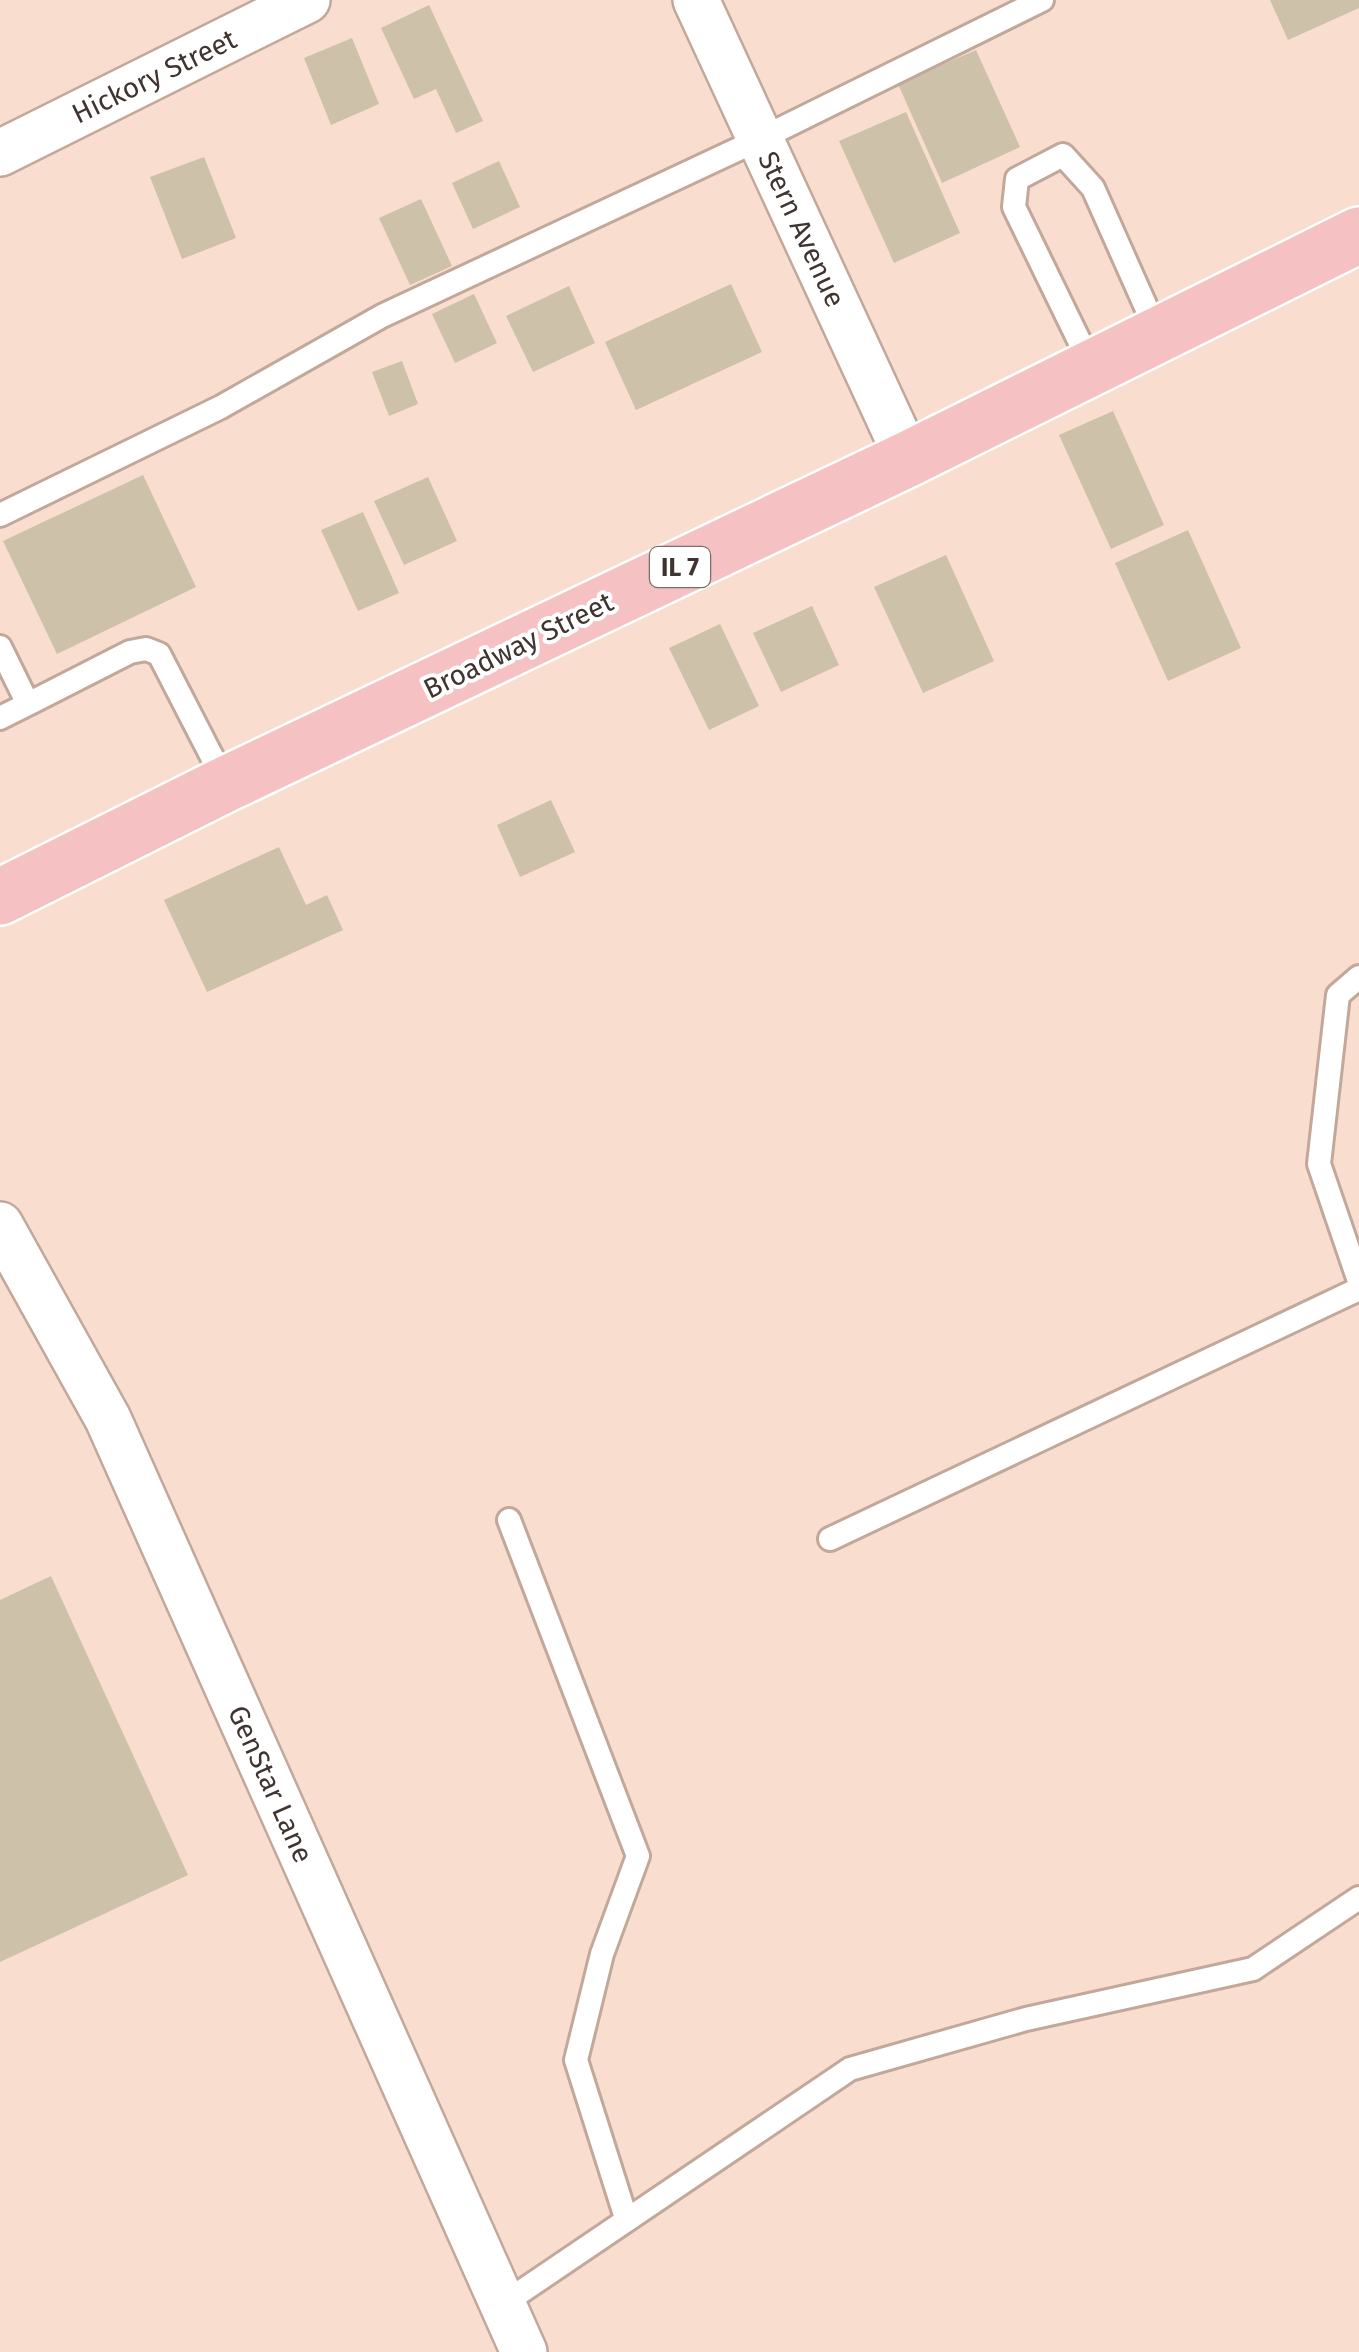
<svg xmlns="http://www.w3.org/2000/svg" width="1359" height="2352" viewBox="0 0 1359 2352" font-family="'Fira Sans',sans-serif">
	<rect width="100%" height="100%" fill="#f9ddce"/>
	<path fill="#cec1a9" d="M 1270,0 L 1359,0 L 1359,8 L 1288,40 Z
		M 429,5 L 483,121 L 456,133 L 436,89 L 414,99 L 381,28 Z
		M 352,38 L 379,104 L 331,125 L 304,58 Z
		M 976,50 L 1020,147 L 942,183 L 898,84 Z
		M 906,112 L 960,233 L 894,263 L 839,141 Z
		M 204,157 L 236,238 L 182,259 L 150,177 Z
		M 499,161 L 520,207 L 473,229 L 452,183 Z
		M 421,199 L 452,266 L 410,285 L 379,218 Z
		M 731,284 L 762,352 L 636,410 L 605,342 Z
		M 569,286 L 595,343 L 533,372 L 506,316 Z
		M 474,294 L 497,343 L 455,363 L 432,314 Z
		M 402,361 L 418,404 L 389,416 L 372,372 Z
		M 1113,411 L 1164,525 L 1111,549 L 1059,435 Z
		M 143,475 L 196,587 L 57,654 L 3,541 Z
		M 428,477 L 457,541 L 404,565 L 374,501 Z
		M 363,512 L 399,593 L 358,611 L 321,530 Z
		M 1188,530 L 1241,648 L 1168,681 L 1115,563 Z
		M 946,555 L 994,661 L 923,693 L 874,587 Z
		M 812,606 L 839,665 L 781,692 L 753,633 Z
		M 720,624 L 759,706 L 709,730 L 669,648 Z
		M 551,800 L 575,852 L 520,877 L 497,825 Z
		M 279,847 L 306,905 L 327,895 L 343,930 L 207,992 L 164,900 Z
		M 51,1576 L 188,1875 L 0,1962 L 0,1600 Z"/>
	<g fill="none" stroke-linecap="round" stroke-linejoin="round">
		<g stroke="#c2a89a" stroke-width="28">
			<path id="lane" d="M 1092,367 L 1014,207 L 1017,179 L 1063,155 L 1093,188 L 1158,334
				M 0,515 L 221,407 L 382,316 L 760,139 L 1042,0
				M 0,647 L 28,704 L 130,652 L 146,649 L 159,654 L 226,784
				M 0,718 L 28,704
				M 1359,977 L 1338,995 L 1319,1164 L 1359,1281
				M 509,1520 L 638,1856 L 602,1954 L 576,2060 L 626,2218
				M 830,1539 L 1359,1289
				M 503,2304 L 850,2069 L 1026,2019 L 1253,1969 L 1359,1898"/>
		</g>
		<g stroke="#c2a89a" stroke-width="50">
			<path id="street" d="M 696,0 L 908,459
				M 0,153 L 307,0
				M 0,1225 L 108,1419 L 524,2352"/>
		</g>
		<g stroke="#fff" stroke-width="60">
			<path id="primary" d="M 0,897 L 226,784 L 908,459 L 1359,235"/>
		</g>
		<use href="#lane" stroke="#fff" stroke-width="22"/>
		<use href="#street" stroke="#fff" stroke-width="45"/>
		<use href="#primary" stroke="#f5c1c3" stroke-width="55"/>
	</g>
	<g text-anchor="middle" stroke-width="8" stroke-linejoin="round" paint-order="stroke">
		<rect fill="#fff" stroke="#79716d" stroke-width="2.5" x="650" y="547" width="60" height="40" rx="8"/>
		<g font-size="25" font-weight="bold" fill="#3f342f">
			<text x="680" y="576">IL 7</text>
		</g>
		<g font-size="28" fill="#3f342f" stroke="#fff">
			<text transform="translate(154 76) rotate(-26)" y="10">Hickory Street</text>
			<text transform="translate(802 229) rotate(65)" y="10">Stern Avenue</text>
			<text transform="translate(518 645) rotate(-26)" y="10">Broadway Street</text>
			<text transform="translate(271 1784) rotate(66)" y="10">GenStar Lane</text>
		</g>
	</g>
</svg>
